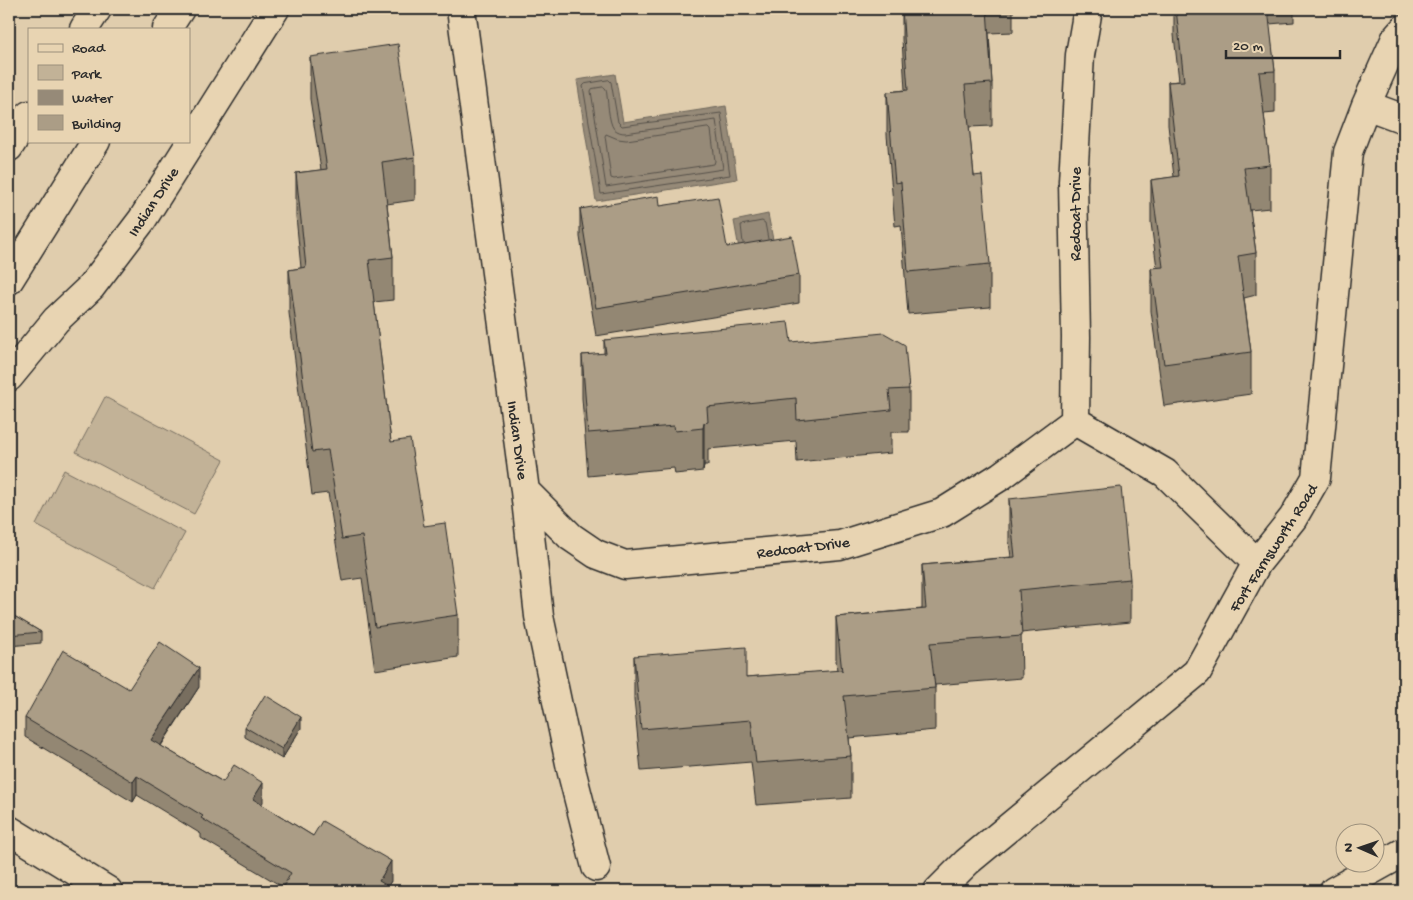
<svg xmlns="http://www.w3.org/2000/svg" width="1413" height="900" viewBox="0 0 1413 900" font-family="'Gochi Hand',sans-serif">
	<rect width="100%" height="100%" fill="#e0cdad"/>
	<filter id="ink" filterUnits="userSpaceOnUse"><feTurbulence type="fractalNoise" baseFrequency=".02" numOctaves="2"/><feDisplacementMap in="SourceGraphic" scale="10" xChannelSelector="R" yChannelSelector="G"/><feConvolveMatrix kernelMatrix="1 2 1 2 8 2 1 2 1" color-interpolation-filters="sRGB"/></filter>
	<g filter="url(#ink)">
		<path fill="#c2b297" stroke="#766e61" d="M 105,397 L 224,460 L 194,514 L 76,452 Z
			M 64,470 L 185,533 L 155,588 L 36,525 Z"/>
		<path fill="#968a78" stroke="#6b6459" d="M 615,74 L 623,122 L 726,106 L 737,179 L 596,201 L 577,80 Z
			M 768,214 L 775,250 L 740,254 L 734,221 Z"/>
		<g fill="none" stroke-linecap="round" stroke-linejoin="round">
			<path stroke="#56514a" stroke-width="1" d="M 609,80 L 611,82 L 618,122 L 622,126 L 721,113 L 730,175 L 601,194 L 583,86 L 585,84 Z
				M 604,87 L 606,89 C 608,98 608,122 614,129 C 618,132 621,133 625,133 L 716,120 L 723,169 L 606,187 L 591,91 L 592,89 Z
				M 709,128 L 711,130 L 715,161 L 714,164 L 614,179 L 611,178 L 605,136 L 606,134 L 618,139 L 626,140 Z
				M 743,243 L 741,225 L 762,221 L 765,223 L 768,239"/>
			<g stroke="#2b2b2b" stroke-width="31">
				<path id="street" d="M 461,9 L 525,491 L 539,616 L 572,773 L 596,867
					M 1366,105 L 1404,119
					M 9,377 L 56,320 L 91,287 L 142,220 L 275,9
					M 1075,421 L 1165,473 L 1257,563
					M 525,491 L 571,537 L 596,554 L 625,565 L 840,545 L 942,513 L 1001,476 L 1075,421 L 1076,337 L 1073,182 L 1080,55 L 1088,9
					M 9,830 L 108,891
					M 938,891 L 967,862 L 1197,672 L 1257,563 L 1293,518 L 1316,478 L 1348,152 L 1366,105 L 1396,38 L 1404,29"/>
			</g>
			<g stroke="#2b2b2b" stroke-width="31">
				<path id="secondary" d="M 84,29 L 97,9
					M 167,29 L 180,9
					M 9,147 L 29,115
					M 9,280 L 96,141"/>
			</g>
			<g stroke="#2b2b2b" stroke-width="31">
				<path id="primary" d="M 1334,891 L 1404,852"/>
			</g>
			<use href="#street" stroke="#e8d4b2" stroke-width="28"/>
			<use href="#secondary" stroke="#e8d4b2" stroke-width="28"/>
			<use href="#primary" stroke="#e8d4b2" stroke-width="28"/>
		</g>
		<path fill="#938773" stroke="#2b2b2b" d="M 902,9 L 1013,9 L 1013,32 L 989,33 L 992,83 L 992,126 L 969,127 L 974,176 L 990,264 L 990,307 L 908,314 L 901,225 L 895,226 L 887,135 L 887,92 L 905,90 L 902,39 Z
			M 1174,9 L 1294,9 L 1294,22 L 1269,24 L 1275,71 L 1275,113 L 1264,114 L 1270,165 L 1270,208 L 1250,210 L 1256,253 L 1256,295 L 1244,298 L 1251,352 L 1251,394 L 1164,406 L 1151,311 L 1151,268 L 1157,268 L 1151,223 L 1151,180 L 1174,177 L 1168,125 L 1168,82 L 1179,81 L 1174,35 Z
			M 310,57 L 415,157 L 415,200 L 387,204 L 393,257 L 393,300 L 374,302 L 391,442 L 458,615 L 458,657 L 375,670 L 362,578 L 342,581 L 328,493 L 312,495 L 289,313 L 289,270 L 301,268 L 296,216 L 296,173 L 321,170 L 310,99 Z
			M 660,206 L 727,247 L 799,275 L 799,303 L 596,336 L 580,237 L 580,209 Z
			M 604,340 L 791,342 L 909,389 L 909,432 L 891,432 L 891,453 L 797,462 L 796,441 L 708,449 L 708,465 L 704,465 L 703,471 L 675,474 L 674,468 L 588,476 L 582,398 L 582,355 L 604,354 Z
			M 1009,499 L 1130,579 L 1130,622 L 1021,633 L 1022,678 L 935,685 L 935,730 L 849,738 L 851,756 L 851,798 L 756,805 L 751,762 L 641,771 L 634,699 L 634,656 L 746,677 L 837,671 L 836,660 L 836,617 L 922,609 L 922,565 L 1011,557 L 1009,542 Z
			M 1404,524 L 1404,641 L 1399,640 L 1399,598 Z
			M 9,613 L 41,632 L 41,643 L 9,646 Z
			M 199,687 L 161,746 L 223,782 L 263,802 L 261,804 L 313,836 L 391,881 L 388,886 L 396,891 L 283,891 L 283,887 L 201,838 L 201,834 L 137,795 L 133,802 L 25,737 L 25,718 L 129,689 Z
			M 245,727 L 301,728 L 282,759 L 245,737 Z"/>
		<path fill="#786e5e" stroke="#2b2b2b" d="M 704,423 L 704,465 L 703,471 L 703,428 Z
			M 199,668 L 199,687 L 151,760 L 151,740 Z
			M 301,717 L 301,728 L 282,759 L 282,749 Z
			M 137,776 L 137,795 L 133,802 L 133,782 Z
			M 263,783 L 263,802 L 253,818 L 253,799 Z
			M 391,861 L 391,881 L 385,891 L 379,881 Z"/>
		<path fill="#ab9d86" stroke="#2b2b2b" d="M 902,9 L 987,9 L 992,83 L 965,85 L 974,176 L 982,175 L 990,264 L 908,272 L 901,182 L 895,183 L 887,92 L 908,90 Z
			M 1176,9 L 1268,9 L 1275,71 L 1259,72 L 1270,165 L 1244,168 L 1256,253 L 1238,256 L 1251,352 L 1164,364 L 1151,268 L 1163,267 L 1151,180 L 1179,176 L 1168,82 L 1184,81 Z
			M 398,44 L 415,157 L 382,162 L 393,257 L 369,260 L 391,442 L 410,439 L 424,526 L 445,523 L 458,615 L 375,627 L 362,536 L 342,539 L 328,450 L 312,452 L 289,270 L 306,267 L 296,173 L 327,169 L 310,57 Z
			M 659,196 L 660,206 L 718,197 L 727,247 L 792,236 L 799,275 L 596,308 L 580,209 Z
			M 788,322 L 791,342 L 884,333 L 905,345 L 909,389 L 889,390 L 891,410 L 797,420 L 796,398 L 707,407 L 708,422 L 704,423 L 703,428 L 675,431 L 674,426 L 588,433 L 582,355 L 606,353 L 604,340 Z
			M 1121,487 L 1130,579 L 1019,590 L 1022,636 L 930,643 L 935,688 L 844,696 L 851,756 L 756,763 L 751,720 L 641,729 L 634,656 L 746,647 L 746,677 L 842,670 L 842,672 L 836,617 L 926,609 L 922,565 L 1015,557 L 1009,499 Z
			M 1404,524 L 1404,598 L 1399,598 Z
			M 9,613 L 41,632 L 9,635 Z
			M 160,642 L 199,668 L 151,740 L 223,782 L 234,765 L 263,783 L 253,799 L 313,836 L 322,821 L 391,861 L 379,881 L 396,891 L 291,891 L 283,887 L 291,873 L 201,818 L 203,816 L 137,776 L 133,782 L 25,718 L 63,650 L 129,689 Z
			M 265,695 L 301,717 L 282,749 L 245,727 Z"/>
	</g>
	<g text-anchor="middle" stroke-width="4.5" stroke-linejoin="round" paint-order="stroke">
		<g font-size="16" fill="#2b2b2b" stroke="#e8d4b2">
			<text transform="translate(152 201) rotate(-57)" y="6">Indian Drive</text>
			<text transform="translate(1074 214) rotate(-90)" y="6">Redcoat Drive</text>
			<text transform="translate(519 440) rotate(82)" y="6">Indian Drive</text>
			<text transform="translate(803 546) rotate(-7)" y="6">Redcoat Drive</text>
			<text transform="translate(1272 547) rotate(-57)" y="6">Fort Farnsworth Road</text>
		</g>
	</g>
	<rect width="1413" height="900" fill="none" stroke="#e8d4b2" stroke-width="30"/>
	<rect x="15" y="15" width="1383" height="870" fill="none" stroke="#2b2b2b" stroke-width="2" filter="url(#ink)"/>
	<rect x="28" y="28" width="162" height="115" fill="#e8d4b2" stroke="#9c907c"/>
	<rect x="38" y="44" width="25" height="8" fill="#e8d4b2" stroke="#9c907c"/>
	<text x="72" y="52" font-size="15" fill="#2b2b2b">Road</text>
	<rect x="38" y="65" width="25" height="15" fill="#c2b297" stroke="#9c907c"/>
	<text x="72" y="78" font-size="15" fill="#2b2b2b">Park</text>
	<rect x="38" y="90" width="25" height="15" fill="#968a78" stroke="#9c907c"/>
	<text x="72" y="102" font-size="15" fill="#2b2b2b">Water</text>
	<rect x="38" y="115" width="25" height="15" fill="#ab9d86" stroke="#9c907c"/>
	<text x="72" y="128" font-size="15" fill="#2b2b2b">Building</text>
	<g transform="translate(1360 848) rotate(272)"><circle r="24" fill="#e8d4b2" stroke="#9c907c"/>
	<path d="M0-4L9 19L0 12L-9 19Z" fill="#2b2b2b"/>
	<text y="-8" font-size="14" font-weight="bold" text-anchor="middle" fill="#2b2b2b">N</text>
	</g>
	<path d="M1226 50v8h114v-8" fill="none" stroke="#2b2b2b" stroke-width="2.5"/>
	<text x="1233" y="50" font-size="15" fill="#2b2b2b" stroke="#e8d4b2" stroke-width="4" paint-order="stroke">20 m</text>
</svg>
